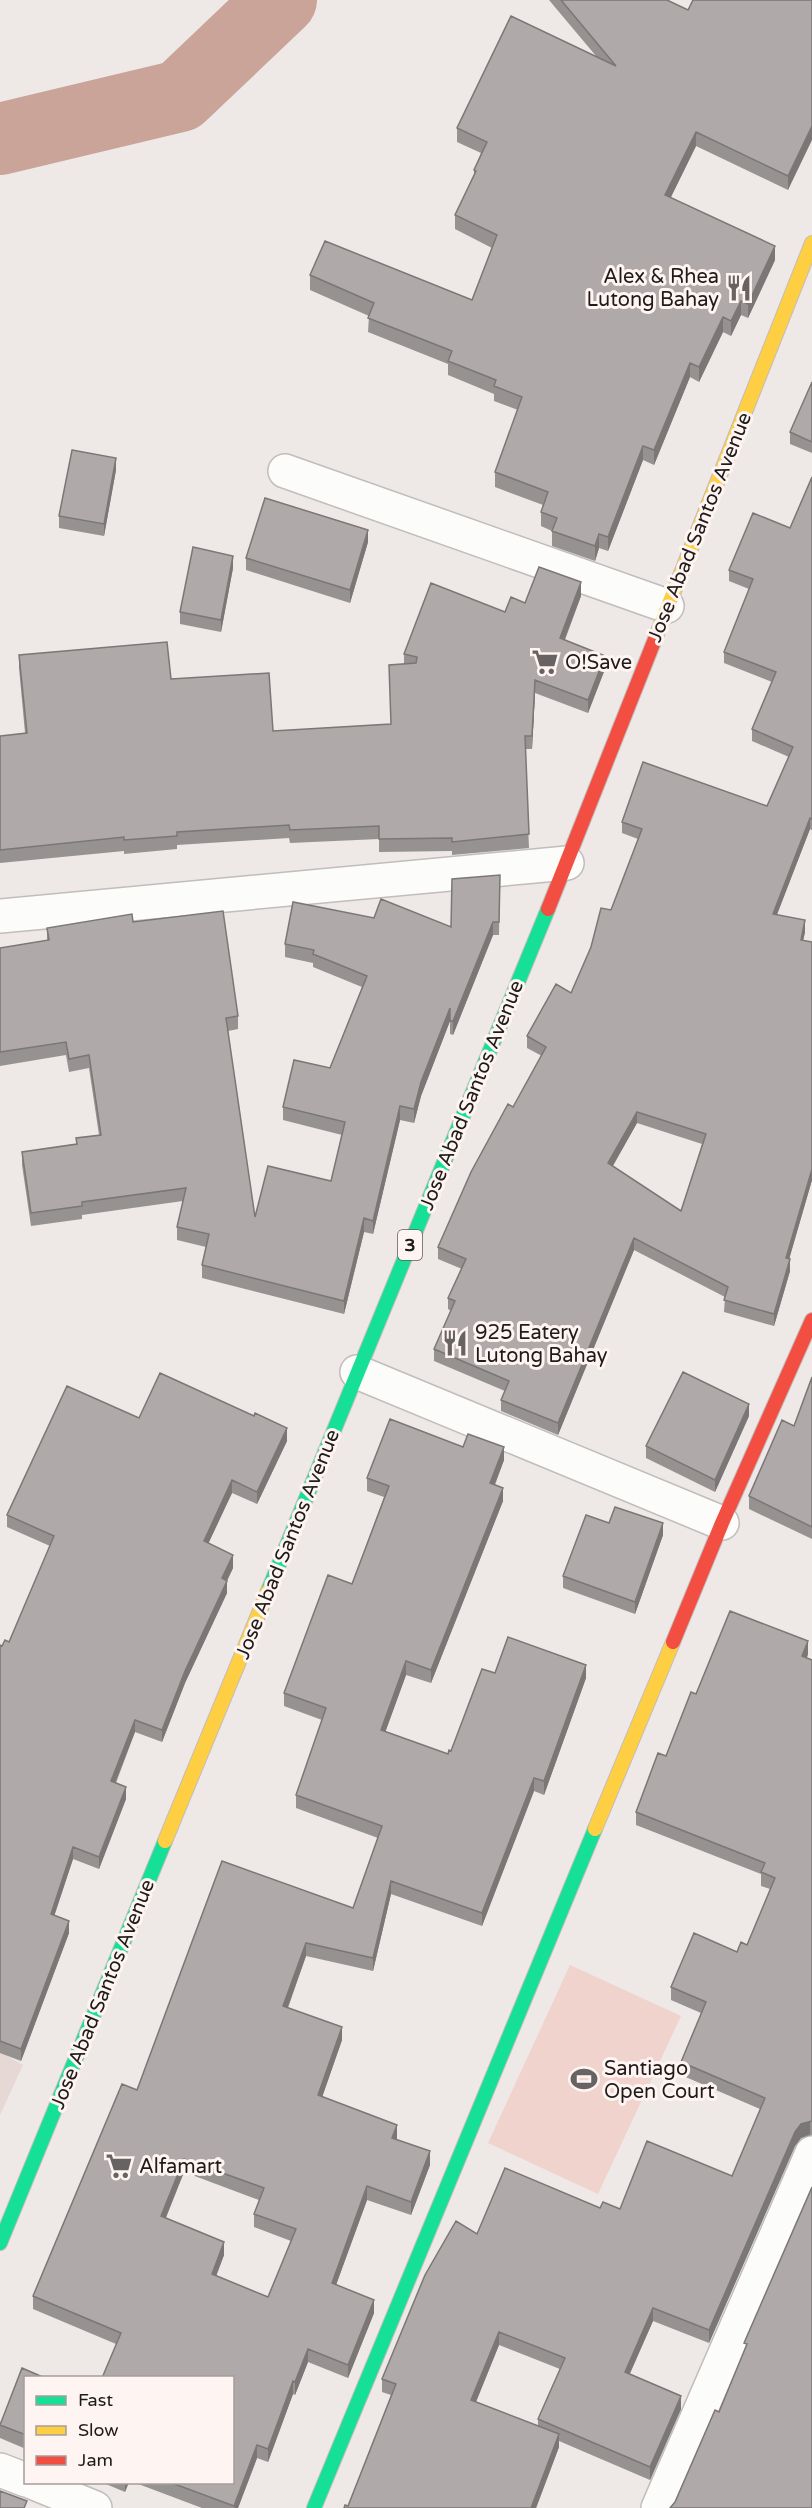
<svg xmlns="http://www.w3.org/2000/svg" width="812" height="2508" viewBox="0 0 812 2508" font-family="'Varela Round',sans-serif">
	<rect width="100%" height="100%" fill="#eee8e7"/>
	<path fill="#e5d8d5" d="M 0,2052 L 23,2065 L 0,2115 Z"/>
	<path fill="#f0d3cc" d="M 570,1965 L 681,2016 L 598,2194 L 488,2143 Z"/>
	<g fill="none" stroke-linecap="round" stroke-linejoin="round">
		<path stroke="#caa399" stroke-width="72" d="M 0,139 L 180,96 L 281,0"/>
		<g stroke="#c1bdbc" stroke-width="36">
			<path id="street" d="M 285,471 L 667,606
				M 0,916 L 567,863
				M 357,1372 L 722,1523
				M 0,2470 L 26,2480
				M 32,2482 L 95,2508
				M 658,2508 L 812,2153"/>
		</g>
		<g stroke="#c1bdbc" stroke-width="16">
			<path id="fast" d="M 268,1591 L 548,909
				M 0,2243 L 165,1841
				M 314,2508 L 595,1829"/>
		</g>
		<g stroke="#c1bdbc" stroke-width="16">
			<path id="slow" d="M 655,639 L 812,243
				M 595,1829 L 673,1642
				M 165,1841 L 268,1591"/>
		</g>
		<g stroke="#c1bdbc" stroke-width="16">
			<path id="jam" d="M 548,909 L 655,639
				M 673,1642 L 722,1523 L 812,1320"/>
		</g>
		<use href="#street" stroke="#fcfcfb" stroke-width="33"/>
		<use href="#fast" stroke="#16e098" stroke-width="14"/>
		<use href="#slow" stroke="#ffcf43" stroke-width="14"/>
		<use href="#jam" stroke="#f24e42" stroke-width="14"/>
	</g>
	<path fill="#969291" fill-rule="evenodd" d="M 549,0 L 667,0 L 688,10 L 812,0 L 788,190 L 696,146 L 671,197 L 775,260 L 748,318 L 741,315 L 731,336 L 723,332 L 699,382 L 690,377 L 654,465 L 643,460 L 608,551 L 599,548 L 595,561 L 552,546 L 552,531 L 541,526 L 541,512 L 543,505 L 495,487 L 495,472 L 518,410 L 494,401 L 494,394 L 448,375 L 448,364 L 368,332 L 369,316 L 310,290 L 310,275 L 472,300 L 492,248 L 455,229 L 455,215 L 474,177 L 474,170 L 481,153 L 457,142 L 457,128 L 596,56 Z
		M 812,382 L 812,453 L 790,444 L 790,432 Z
		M 116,470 L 104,536 L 59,528 L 59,516 Z
		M 812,477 L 812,830 L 810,829 L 777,914 L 805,932 L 803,940 L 812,1180 L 789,1259 L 790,1271 L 774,1326 L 724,1312 L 725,1297 L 634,1250 L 558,1435 L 501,1411 L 501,1400 L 505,1391 L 434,1361 L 434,1349 L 451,1311 L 448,1309 L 448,1298 L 462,1269 L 438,1259 L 438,1247 L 513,1107 L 542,1056 L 527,1048 L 527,1036 L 571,993 L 611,910 L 638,839 L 622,833 L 622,822 L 767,806 L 789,757 L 752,741 L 752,729 L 772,682 L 724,663 L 724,652 L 749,589 L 729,581 L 729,570 L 790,528 ZM 637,1123 L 702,1144 L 681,1211 L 613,1166 Z
		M 368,542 L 350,603 L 246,570 L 246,558 Z
		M 233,568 L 221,632 L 180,624 L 180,612 Z
		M 581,596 L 565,640 L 605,669 L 588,713 L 535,693 L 532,749 L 525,749 L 529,848 L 452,855 L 452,851 L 379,852 L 379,839 L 290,843 L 289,838 L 177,845 L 177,849 L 124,854 L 124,851 L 0,863 L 0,736 L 25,733 L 19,668 L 19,655 L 171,679 L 273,731 L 391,724 L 404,664 L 404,654 L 525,603 Z
		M 500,875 L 499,935 L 493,935 L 453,1035 L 450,1034 L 450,1021 L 421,1096 L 414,1123 L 400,1120 L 373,1234 L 364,1232 L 344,1314 L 202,1278 L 202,1265 L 206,1247 L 177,1240 L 177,1227 L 183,1201 L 82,1215 L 82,1219 L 31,1226 L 22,1165 L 22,1152 L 76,1144 L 76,1138 L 99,1135 L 89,1068 L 69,1072 L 66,1055 L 0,1066 L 0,948 L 47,940 L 47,928 L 133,922 L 238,1016 L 238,1029 L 228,1031 L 255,1217 L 331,1181 L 342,1135 L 283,1120 L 283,1107 L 330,1068 L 362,987 L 313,967 L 313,963 L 285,957 L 285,944 L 374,918 L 451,927 Z
		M 812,1377 L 812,1539 L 749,1509 L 749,1496 L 794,1426 Z
		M 749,1416 L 715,1492 L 646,1458 L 646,1446 Z
		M 139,1418 L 287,1441 L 257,1504 L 232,1493 L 208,1543 L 233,1568 L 227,1581 L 227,1593 L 185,1683 L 162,1742 L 135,1732 L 116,1783 L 126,1799 L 99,1869 L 73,1859 L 54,1915 L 69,1933 L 21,2061 L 0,2053 L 0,1645 L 2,1646 L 9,1642 L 50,1546 L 7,1527 L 7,1515 Z
		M 463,1447 L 504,1460 L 495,1485 L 503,1501 L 431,1683 L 406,1675 L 385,1732 L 448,1754 L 451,1751 L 495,1673 L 586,1678 L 544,1795 L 534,1791 L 482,1926 L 391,1894 L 373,1971 L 306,1956 L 288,2008 L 342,2040 L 322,2097 L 397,2138 L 397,2140 L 430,2165 L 411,2215 L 367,2200 L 336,2285 L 374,2313 L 348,2378 L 308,2362 L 295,2395 L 293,2394 L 268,2462 L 257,2458 L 238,2508 L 202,2508 L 133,2482 L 232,2482 L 116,2344 L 33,2309 L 33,2296 L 137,2090 L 222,1861 L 353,1908 L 378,1838 L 296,1808 L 296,1795 L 322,1720 L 284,1706 L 284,1693 L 352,1584 L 384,1497 L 367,1491 L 367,1478 ZM 184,2172 L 259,2200 L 254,2214 L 254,2227 L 291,2241 L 268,2297 L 216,2276 L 224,2255 L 166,2218 Z
		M 609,1523 L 663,1535 L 635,1614 L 563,1588 L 563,1576 Z
		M 808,1654 L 807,1658 L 812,1660 L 812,2135 L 801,2138 L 795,2146 L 709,2343 L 653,2321 L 629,2374 L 681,2409 L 650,2480 L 559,2441 L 559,2447 L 536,2508 L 344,2508 L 348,2506 L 391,2395 L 382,2392 L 382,2379 L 477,2234 L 600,2208 L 620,2209 L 732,2176 L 760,2109 L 681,2075 L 681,2062 L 701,2013 L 671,2000 L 671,1987 L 737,1952 L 747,1945 L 770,1889 L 761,1886 L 761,1874 L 636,1825 L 636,1812 L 666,1756 L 696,1694 ZM 499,2345 L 560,2369 L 538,2419 L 538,2426 L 476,2402 Z
		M 26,2378 L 26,2449 L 0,2438 L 0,2423 Z
		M 101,2482 L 129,2482 L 125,2492 Z"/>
	<path fill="#7a7776" d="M 812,126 L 812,140 L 788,190 L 788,176 Z
		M 696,132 L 696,146 L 665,209 L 665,195 Z
		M 775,246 L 775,260 L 748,318 L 748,304 Z
		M 741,301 L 741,315 L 731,336 L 731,321 Z
		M 723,317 L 723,332 L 699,382 L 699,367 Z
		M 690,363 L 690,377 L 654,465 L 654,450 Z
		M 643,446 L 643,460 L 608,551 L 608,537 Z
		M 116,458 L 116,470 L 104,536 L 104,524 Z
		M 368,530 L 368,542 L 350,603 L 350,590 Z
		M 599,534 L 599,548 L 595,561 L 595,546 Z
		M 233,556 L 233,568 L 221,632 L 221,620 Z
		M 581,582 L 581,596 L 560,651 L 560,638 Z
		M 605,656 L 605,669 L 588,713 L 588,700 Z
		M 535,680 L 535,693 L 532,749 L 532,736 Z
		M 810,818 L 810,829 L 773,925 L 773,914 Z
		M 805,920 L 805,932 L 801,951 L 801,940 Z
		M 493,922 L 493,935 L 453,1035 L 453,1021 Z
		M 450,1008 L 450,1021 L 421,1096 L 414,1123 L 414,1109 L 421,1082 Z
		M 400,1106 L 400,1120 L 373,1234 L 373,1221 Z
		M 637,1112 L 637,1123 L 608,1174 L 608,1163 Z
		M 812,1169 L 812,1180 L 786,1270 L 786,1258 Z
		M 364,1218 L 364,1232 L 344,1314 L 344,1301 Z
		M 634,1238 L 634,1250 L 558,1435 L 558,1423 Z
		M 790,1259 L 790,1271 L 774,1326 L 774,1314 Z
		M 749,1404 L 749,1416 L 715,1492 L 715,1480 Z
		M 287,1428 L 287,1441 L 257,1504 L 257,1492 Z
		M 504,1447 L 504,1460 L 490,1496 L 490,1483 Z
		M 232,1480 L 232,1493 L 204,1553 L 204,1541 Z
		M 503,1488 L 503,1501 L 431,1683 L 431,1670 Z
		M 663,1523 L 663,1535 L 635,1614 L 635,1602 Z
		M 233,1555 L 233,1568 L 222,1591 L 222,1578 Z
		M 227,1581 L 227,1593 L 185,1683 L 162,1742 L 162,1730 L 185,1671 Z
		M 808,1641 L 808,1654 L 802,1670 L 802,1656 Z
		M 406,1661 L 406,1675 L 381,1744 L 381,1730 Z
		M 586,1665 L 586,1678 L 544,1795 L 544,1781 Z
		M 135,1720 L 135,1732 L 111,1793 L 111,1781 Z
		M 534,1778 L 534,1791 L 482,1926 L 482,1913 Z
		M 126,1787 L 126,1799 L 99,1869 L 99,1857 Z
		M 73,1847 L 73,1859 L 51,1926 L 51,1914 Z
		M 391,1881 L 391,1894 L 373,1971 L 373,1958 Z
		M 69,1921 L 69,1933 L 21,2061 L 21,2049 Z
		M 306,1943 L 306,1956 L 283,2020 L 283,2006 Z
		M 342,2027 L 342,2040 L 318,2109 L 318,2095 Z
		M 810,2121 L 810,2134 L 801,2138 L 795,2146 L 709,2343 L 709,2330 L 795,2132 L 801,2124 Z
		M 397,2125 L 397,2138 L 392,2151 L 392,2138 Z
		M 430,2151 L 430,2165 L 411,2215 L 411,2202 Z
		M 184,2159 L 184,2172 L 161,2229 L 161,2216 Z
		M 367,2186 L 367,2200 L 332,2296 L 332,2283 Z
		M 224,2242 L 224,2255 L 212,2287 L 212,2274 Z
		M 374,2300 L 374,2313 L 348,2378 L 348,2365 Z
		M 653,2308 L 653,2321 L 625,2385 L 625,2372 Z
		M 499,2332 L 499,2345 L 471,2414 L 471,2400 Z
		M 308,2349 L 308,2362 L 295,2395 L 295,2382 Z
		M 293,2381 L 293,2394 L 268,2462 L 268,2449 Z
		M 681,2396 L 681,2409 L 650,2480 L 650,2467 Z
		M 559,2434 L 559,2447 L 536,2508 L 531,2508 Z
		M 257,2445 L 257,2458 L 238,2508 L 234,2508 Z
		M 125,2482 L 129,2482 L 125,2492 Z"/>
	<path fill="#afaaa9" stroke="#7a7776" stroke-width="1.5" fill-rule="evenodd" d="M 561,0 L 667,0 L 688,10 L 693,0 L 812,0 L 812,126 L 788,176 L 696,132 L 665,195 L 775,246 L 748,304 L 741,301 L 731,321 L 723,317 L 699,367 L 690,363 L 654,450 L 643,446 L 608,537 L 599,534 L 595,546 L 552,531 L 557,518 L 541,512 L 548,492 L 495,472 L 522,397 L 494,386 L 496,380 L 448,361 L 452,351 L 368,318 L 374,303 L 310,275 L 325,241 L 472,300 L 497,235 L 455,215 L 476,171 L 474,170 L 487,142 L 457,128 L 511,16 L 616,66 Z
		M 812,382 L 812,442 L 790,432 Z
		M 72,450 L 116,458 L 104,524 L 59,516 Z
		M 812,477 L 812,819 L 810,818 L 773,914 L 805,920 L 801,940 L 812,942 L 812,1169 L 786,1258 L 790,1259 L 774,1314 L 724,1300 L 728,1287 L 634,1238 L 558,1423 L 501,1400 L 509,1381 L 434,1349 L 455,1301 L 448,1298 L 466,1259 L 438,1247 L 471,1172 L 508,1104 L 513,1107 L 546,1047 L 527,1036 L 556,984 L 571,993 L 591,947 L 601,908 L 611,910 L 642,829 L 622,822 L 643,762 L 767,806 L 793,747 L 752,729 L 776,672 L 724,652 L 753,579 L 729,570 L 753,513 L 790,528 ZM 637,1112 L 706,1134 L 681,1211 L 608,1163 Z
		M 265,498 L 368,530 L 350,590 L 246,558 Z
		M 193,547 L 233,556 L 221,620 L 180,612 Z
		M 539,567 L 581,582 L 560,638 L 605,656 L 588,700 L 535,680 L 532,736 L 525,736 L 529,834 L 452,842 L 452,838 L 379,839 L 379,826 L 290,830 L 289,825 L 177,832 L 177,836 L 124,840 L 124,837 L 0,850 L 0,736 L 27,733 L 19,655 L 167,642 L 171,679 L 269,673 L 273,731 L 391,724 L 389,665 L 416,663 L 417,657 L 404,654 L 431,583 L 505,612 L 511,597 L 525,603 Z
		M 500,875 L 499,922 L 493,922 L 453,1021 L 450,1021 L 450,1008 L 421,1082 L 414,1109 L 400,1106 L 373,1221 L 364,1218 L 344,1301 L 202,1265 L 209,1234 L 177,1227 L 186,1188 L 82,1202 L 82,1206 L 31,1213 L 22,1152 L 77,1144 L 76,1138 L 101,1135 L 89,1055 L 69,1059 L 66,1042 L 0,1052 L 0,948 L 49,940 L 47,928 L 132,914 L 133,922 L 223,911 L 238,1016 L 226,1018 L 255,1217 L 268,1166 L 331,1181 L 345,1122 L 283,1107 L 294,1060 L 330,1068 L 367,976 L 313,954 L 314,950 L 285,944 L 293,902 L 374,918 L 381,899 L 451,927 L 452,879 Z
		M 683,1372 L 749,1404 L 715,1480 L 646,1446 Z
		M 160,1373 L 254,1416 L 255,1413 L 287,1428 L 257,1492 L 232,1480 L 204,1541 L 233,1555 L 222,1578 L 227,1581 L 185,1671 L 162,1730 L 135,1720 L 111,1781 L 126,1787 L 99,1857 L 73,1847 L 51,1914 L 69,1921 L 21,2049 L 0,2041 L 0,1645 L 2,1646 L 5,1640 L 9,1642 L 54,1536 L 7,1515 L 67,1386 L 139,1418 Z
		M 812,1377 L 812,1527 L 749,1496 L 782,1420 L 794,1426 Z
		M 390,1419 L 463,1447 L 468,1434 L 504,1447 L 490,1483 L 503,1488 L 431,1670 L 406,1661 L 381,1730 L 448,1754 L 449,1750 L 451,1751 L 482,1669 L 495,1673 L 508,1637 L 586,1665 L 544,1781 L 534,1778 L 482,1913 L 391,1881 L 373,1958 L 306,1943 L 283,2006 L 342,2027 L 318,2095 L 397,2125 L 392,2138 L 430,2151 L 411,2202 L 367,2186 L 332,2283 L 374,2300 L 348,2365 L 308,2349 L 295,2382 L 293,2381 L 268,2449 L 257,2445 L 234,2506 L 169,2482 L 232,2482 L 232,2378 L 102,2378 L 121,2333 L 33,2296 L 122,2084 L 137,2090 L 222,1861 L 353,1908 L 382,1826 L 296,1795 L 326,1708 L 284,1693 L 328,1575 L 352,1584 L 389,1486 L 367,1478 ZM 184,2159 L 264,2188 L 254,2214 L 296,2229 L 268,2297 L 212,2274 L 224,2242 L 161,2216 Z
		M 615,1507 L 663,1523 L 635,1602 L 563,1576 L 586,1515 L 609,1523 Z
		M 730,1611 L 808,1641 L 802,1656 L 812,1660 L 812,2121 L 801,2124 L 795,2132 L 709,2330 L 653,2308 L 625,2372 L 681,2396 L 650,2467 L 538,2419 L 565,2358 L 499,2332 L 471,2400 L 559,2434 L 531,2508 L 344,2508 L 345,2505 L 348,2506 L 396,2384 L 382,2379 L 425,2275 L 456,2221 L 477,2234 L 505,2168 L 600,2208 L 603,2202 L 620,2209 L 647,2141 L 732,2176 L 765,2098 L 681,2062 L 706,2002 L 671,1987 L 694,1933 L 737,1952 L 741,1942 L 747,1945 L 775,1878 L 761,1872 L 765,1863 L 636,1812 L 658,1753 L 666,1756 L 691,1692 L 696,1694 Z
		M 812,2187 L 812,2508 L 670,2508 L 675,2502 L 715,2410 L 719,2412 L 747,2344 L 744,2343 Z
		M 22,2368 L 45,2378 L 26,2378 L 26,2435 L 0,2425 Z
		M 0,2491 L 27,2501 L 24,2508 L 0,2508 Z"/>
	<defs>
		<g id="restaurant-bare" transform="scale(2.07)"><path d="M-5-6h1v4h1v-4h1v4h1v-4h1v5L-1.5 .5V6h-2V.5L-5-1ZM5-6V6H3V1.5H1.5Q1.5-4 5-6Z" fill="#676362" stroke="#fef4f1" stroke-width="2.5" paint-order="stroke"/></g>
		<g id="supermarket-bare" transform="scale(2.07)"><path d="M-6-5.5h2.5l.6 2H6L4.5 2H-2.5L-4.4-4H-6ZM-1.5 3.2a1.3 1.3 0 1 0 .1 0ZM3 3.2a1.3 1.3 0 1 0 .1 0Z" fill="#676362" stroke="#fef4f1" stroke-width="2.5" paint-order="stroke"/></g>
		<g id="stadium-bare" transform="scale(2.07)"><path d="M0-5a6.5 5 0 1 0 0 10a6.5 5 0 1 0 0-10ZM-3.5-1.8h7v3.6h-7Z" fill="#676362" stroke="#fef4f1" stroke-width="2.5" paint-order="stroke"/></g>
	</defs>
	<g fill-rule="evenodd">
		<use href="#restaurant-bare" x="739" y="288"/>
		<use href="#supermarket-bare" x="545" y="662"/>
		<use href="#restaurant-bare" x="455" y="1343"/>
		<use href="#stadium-bare" x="584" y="2079"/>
		<use href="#supermarket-bare" x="119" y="2166"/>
	</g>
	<g text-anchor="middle" stroke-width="6" stroke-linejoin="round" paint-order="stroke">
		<rect fill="#fef4f1" stroke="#615c5a" stroke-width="1.5" x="398" y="1230" width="24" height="30" rx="4.5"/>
		<g font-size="18" font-weight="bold" fill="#1e1b1a">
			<text x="410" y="1251">3</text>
		</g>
		<g font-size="20" fill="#1e1b1a" stroke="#fef4f1" text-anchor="start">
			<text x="719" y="283" text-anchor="end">Alex &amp; Rhea<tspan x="719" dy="23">Lutong Bahay</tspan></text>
			<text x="565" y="669">O!Save</text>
			<text x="475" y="1339">925 Eatery<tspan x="475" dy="23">Lutong Bahay</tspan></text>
			<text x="604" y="2075">Santiago<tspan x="604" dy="23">Open Court</tspan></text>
			<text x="139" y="2173">Alfamart</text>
		</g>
		<g font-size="20" fill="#1e1b1a" stroke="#fef4f1">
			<text transform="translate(699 527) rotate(-68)" y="7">Jose Abad Santos Avenue</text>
			<text transform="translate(471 1095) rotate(-68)" y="7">Jose Abad Santos Avenue</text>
			<text transform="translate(287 1544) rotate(-68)" y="7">Jose Abad Santos Avenue</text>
			<text transform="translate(102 1994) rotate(-68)" y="7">Jose Abad Santos Avenue</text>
		</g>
	</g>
	<rect x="24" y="2376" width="210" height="108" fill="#fef4f1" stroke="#a49d9b" stroke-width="1.5"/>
	<rect x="36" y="2396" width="30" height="9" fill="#16e098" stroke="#a49d9b" stroke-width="1.5"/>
	<text x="78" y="2406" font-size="18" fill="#1e1b1a">Fast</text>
	<rect x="36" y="2426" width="30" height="9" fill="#ffcf43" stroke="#a49d9b" stroke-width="1.5"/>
	<text x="78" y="2436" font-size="18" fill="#1e1b1a">Slow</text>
	<rect x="36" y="2456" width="30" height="9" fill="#f24e42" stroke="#a49d9b" stroke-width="1.5"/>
	<text x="78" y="2466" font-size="18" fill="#1e1b1a">Jam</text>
</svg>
